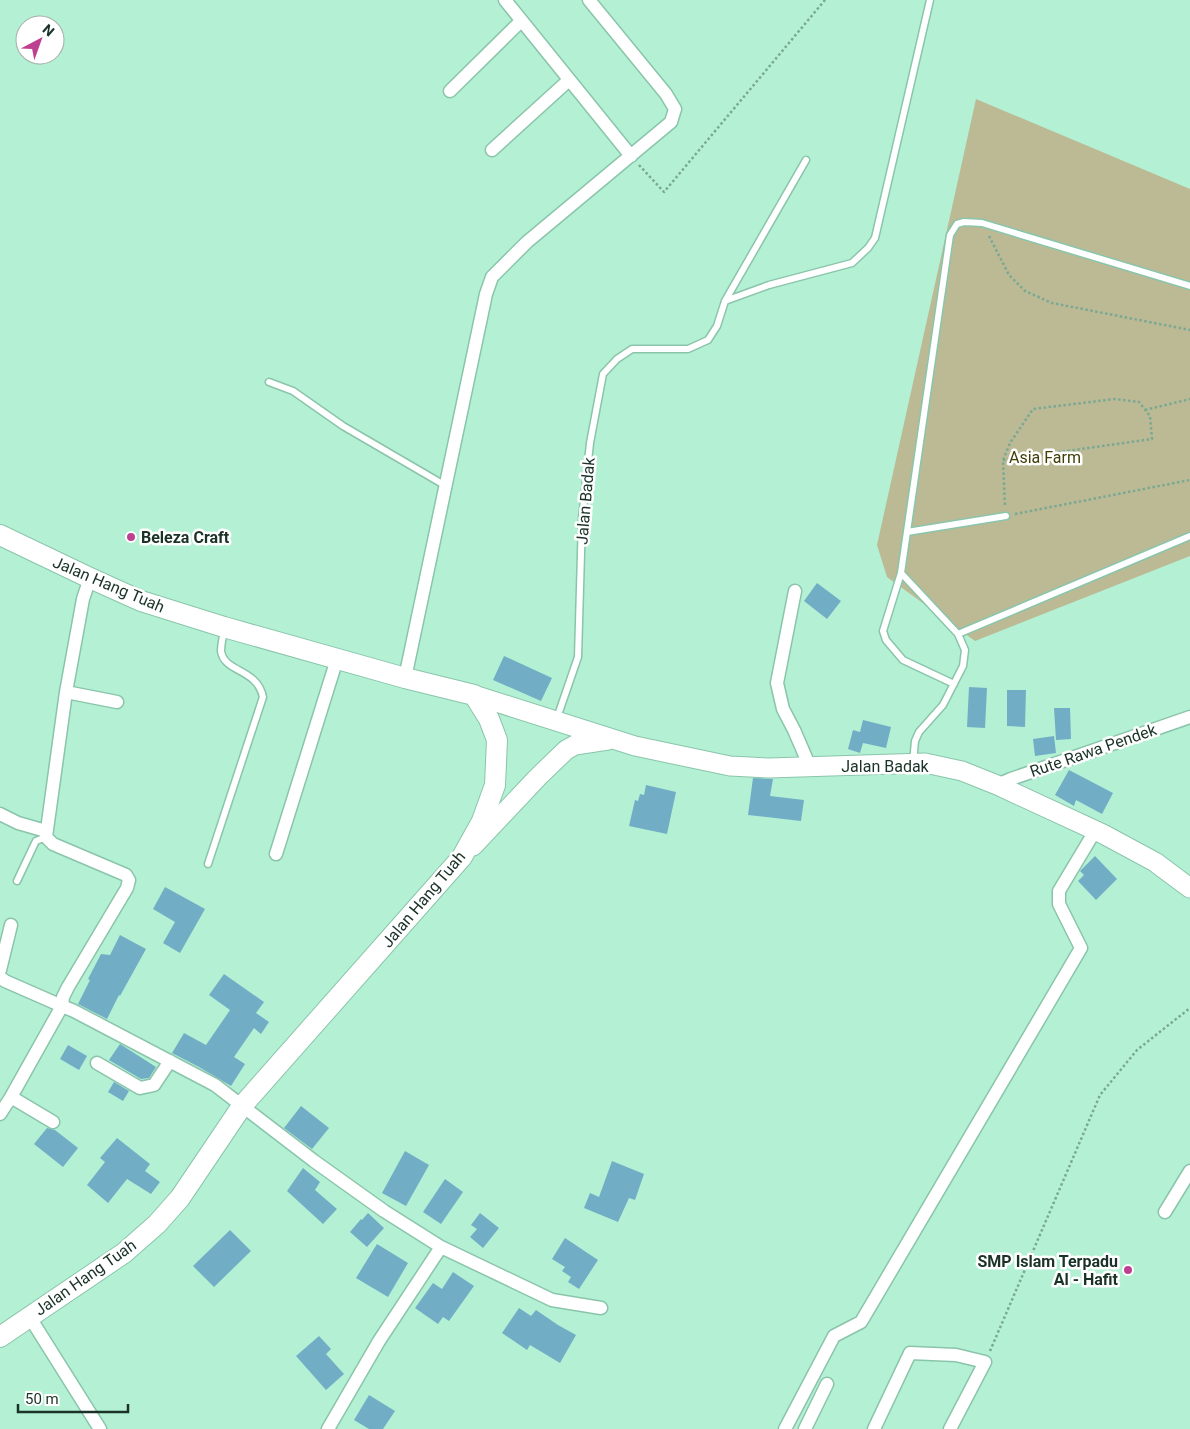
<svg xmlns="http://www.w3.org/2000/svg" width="1190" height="1429" viewBox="0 0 1190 1429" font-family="Roboto,sans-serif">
	<rect width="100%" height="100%" fill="#b4f0d4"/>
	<path fill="#bcba94" d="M 976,99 L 1190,189 L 1190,556 L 975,641 L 887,577 L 877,545 Z"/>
	<path fill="#71aec6" d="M 817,583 L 841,601 L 827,619 L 804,601 Z
		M 504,656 L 552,678 L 541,701 L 493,680 Z
		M 969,687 L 987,688 L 985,728 L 967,727 Z
		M 1007,690 L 1026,690 L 1025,727 L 1007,726 Z
		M 1054,708 L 1070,708 L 1071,739 L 1056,740 Z
		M 863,720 L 891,727 L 886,748 L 863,743 L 860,753 L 848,749 L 853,730 L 860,732 Z
		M 1054,736 L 1056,753 L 1035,756 L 1033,739 Z
		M 1069,770 L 1113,793 L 1102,814 L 1076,800 L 1074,806 L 1055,795 Z
		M 753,778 L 773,779 L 770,796 L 804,800 L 801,821 L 748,815 Z
		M 646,785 L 676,792 L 667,834 L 629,826 L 635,800 L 638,801 L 640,794 L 644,795 Z
		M 1095,856 L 1117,879 L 1096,900 L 1078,881 L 1084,875 L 1080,871 Z
		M 165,887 L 205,909 L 180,953 L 163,943 L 175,922 L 153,909 Z
		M 120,935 L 146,949 L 120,996 L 119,995 L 107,1019 L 78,1004 L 90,980 L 88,979 L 101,954 L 110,955 Z
		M 224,974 L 264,1002 L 256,1013 L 269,1022 L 261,1034 L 254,1028 L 234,1057 L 245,1064 L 231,1086 L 199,1067 L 172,1053 L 184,1033 L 206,1045 L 230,1010 L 209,995 Z
		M 120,1044 L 156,1067 L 149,1078 L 141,1079 L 109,1060 Z
		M 68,1045 L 87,1056 L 79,1070 L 60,1059 Z
		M 114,1082 L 129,1091 L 123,1101 L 108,1092 Z
		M 301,1106 L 329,1128 L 312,1149 L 284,1128 Z
		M 47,1128 L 55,1130 L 78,1148 L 63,1167 L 34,1144 Z
		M 117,1138 L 150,1164 L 145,1171 L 160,1182 L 151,1194 L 127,1179 L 108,1203 L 87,1185 L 105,1162 L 100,1158 Z
		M 405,1151 L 429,1165 L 406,1206 L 382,1193 Z
		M 612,1161 L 644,1174 L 635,1200 L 629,1198 L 618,1222 L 584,1208 L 590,1193 L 599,1197 Z
		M 303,1168 L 320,1182 L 315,1190 L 337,1209 L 323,1224 L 287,1191 Z
		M 445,1179 L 463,1192 L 441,1224 L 423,1212 Z
		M 368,1213 L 384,1228 L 367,1247 L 350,1232 L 361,1219 L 362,1220 Z
		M 480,1213 L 499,1228 L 483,1248 L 470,1237 L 477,1229 L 471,1225 Z
		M 230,1230 L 251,1251 L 214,1287 L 193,1266 Z
		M 565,1238 L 598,1260 L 579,1289 L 568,1282 L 571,1277 L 562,1271 L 565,1267 L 552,1259 Z
		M 377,1244 L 408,1263 L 388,1297 L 356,1278 Z
		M 453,1272 L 474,1286 L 449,1321 L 443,1317 L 438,1324 L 415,1308 L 433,1283 L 442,1289 Z
		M 519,1308 L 531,1316 L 536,1310 L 558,1325 L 576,1335 L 560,1363 L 530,1345 L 527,1350 L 502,1333 Z
		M 319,1336 L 331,1349 L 326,1354 L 344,1374 L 326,1390 L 296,1356 Z
		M 369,1395 L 395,1411 L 383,1429 L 369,1429 L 354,1420 Z"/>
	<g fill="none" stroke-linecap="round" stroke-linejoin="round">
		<g stroke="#8ac5ab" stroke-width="9">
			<path id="lane" d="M 725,301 L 769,285 L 852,263 L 868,248 L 875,238 L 930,0
				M 269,382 L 293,391 L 343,426 L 446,486
				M 907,532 L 1006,516
				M 901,573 L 958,634 L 965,650 L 963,666 L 943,705 L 919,732 L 915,741 L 913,763
				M 958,634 L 1190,536
				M 954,684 L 903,660 L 886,640 L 883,631 L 901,573 L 950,235 L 957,224 L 964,222 L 982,223 L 1190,286
				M 557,718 L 578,657 L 582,519 L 590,443 L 603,374 L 617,359 L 632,349 L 688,349 L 708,340 L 717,326 L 725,301 L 806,160
				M 208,864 L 263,697 C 257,668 224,673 221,651 C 221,644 223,637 224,630
				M 17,881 L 34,845 L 36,841 L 46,837"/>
		</g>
		<g stroke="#8ac5ab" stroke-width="15">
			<path id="street" d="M 505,0 L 631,156
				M 450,91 L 521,21
				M 492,150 L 569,80
				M 90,578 L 83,599 L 66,692 L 46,837 L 53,844 L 126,875 L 129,880 L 127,888 L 68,987 L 63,997 L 62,1006 L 74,1011 L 215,1085 L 314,1161 L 384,1211 L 441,1247 L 552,1300 L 601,1308
				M 795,591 L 777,683 L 783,709 L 794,730 L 810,767
				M 405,678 L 486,294 L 492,277 L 527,242 L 671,122 L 675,109 L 666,94 L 589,0
				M 66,692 L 117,702
				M 997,785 L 1011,779 L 1190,717
				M 0,814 L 18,823 L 46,831
				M 276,854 L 337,659
				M 0,970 L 11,925
				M 0,977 L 5,981 L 62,1006 L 11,1097 L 0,1114
				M 97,1063 L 140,1088 L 154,1085 L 170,1061
				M 11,1097 L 53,1122
				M 1165,1212 L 1190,1171
				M 29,1316 L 100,1429
				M 328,1429 L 379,1341 L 441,1247
				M 785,1429 L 834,1336 L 861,1322 L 1081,948 L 1059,904 L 1059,891 L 1095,831
				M 805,1429 L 827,1384
				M 874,1429 L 910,1353 L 956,1355 L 985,1362 L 950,1429"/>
		</g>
		<g stroke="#8ac5ab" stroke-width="21">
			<path id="secondary" d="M 474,695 L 635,746 L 730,766 L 769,768 L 925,763 L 962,771 L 997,785 L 1103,834 L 1155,862 L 1190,888
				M 473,846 L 538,777 L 566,750 L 575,745 L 608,740"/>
		</g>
		<g stroke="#8ac5ab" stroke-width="22">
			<path id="primary" d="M 0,535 L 90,578 L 141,601 L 224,627 L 405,678 L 474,695 L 489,719 L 497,740 L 495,785 L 482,821 L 462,857 L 242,1106 L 180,1198 L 157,1224 L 124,1253 L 0,1337"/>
		</g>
		<path stroke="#7aa893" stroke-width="2.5" stroke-dasharray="2.5 2.5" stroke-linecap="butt" d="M 639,165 L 664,192 L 825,0
			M 989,236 L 1009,275 L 1025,291 L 1052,303 L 1190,330
			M 1145,410 L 1190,399
			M 1003,460 L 1152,439 L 1150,416 L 1139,402 L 1115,399 L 1033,409 L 1010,443 L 1003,460 L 1005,507
			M 1015,514 L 1190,480
			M 990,1351 L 1100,1095 L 1137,1050 L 1190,1008"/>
		<use href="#lane" stroke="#fff" stroke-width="6"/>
		<use href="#street" stroke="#fff" stroke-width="12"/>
		<use href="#secondary" stroke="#fff" stroke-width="19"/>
		<use href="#primary" stroke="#fff" stroke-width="20"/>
	</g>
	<g fill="#be4191" stroke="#fff" stroke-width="2">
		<circle cx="131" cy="537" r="5"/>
		<circle cx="1128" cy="1270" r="5"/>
	</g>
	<g text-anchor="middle" stroke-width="5" stroke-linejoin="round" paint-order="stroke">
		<g font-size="16" fill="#413d09" stroke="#fff">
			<text x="1045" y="463">Asia Farm</text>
		</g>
		<g font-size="16" fill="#1a3227" stroke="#fff">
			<text transform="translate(585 501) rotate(-85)" y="6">Jalan Badak</text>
			<text transform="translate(109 584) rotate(23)" y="6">Jalan Hang Tuah</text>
			<text transform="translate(1093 750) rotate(-19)" y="6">Rute Rawa Pendek</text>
			<text x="885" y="772">Jalan Badak</text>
			<text transform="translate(423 899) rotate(-50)" y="6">Jalan Hang Tuah</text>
			<text transform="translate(85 1277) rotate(-35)" y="6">Jalan Hang Tuah</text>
		</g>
		<g font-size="16" font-weight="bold" fill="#1a3227" stroke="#fff" text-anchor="start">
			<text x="141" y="543">Beleza Craft</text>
			<text x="1118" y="1267" text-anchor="end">SMP Islam Terpadu<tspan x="1118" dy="18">Al - Hafit</tspan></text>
		</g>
	</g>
	<g transform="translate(40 40) rotate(41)"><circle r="24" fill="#ffffff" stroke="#a3ada9"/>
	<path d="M0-4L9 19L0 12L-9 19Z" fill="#be4191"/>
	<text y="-8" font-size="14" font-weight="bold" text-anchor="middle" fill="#1a3227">N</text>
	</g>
	<path d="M18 1404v8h110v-8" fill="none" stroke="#1a3227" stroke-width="2.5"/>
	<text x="25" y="1404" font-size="15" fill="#1a3227" stroke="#ffffff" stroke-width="4" paint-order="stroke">50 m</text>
</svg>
